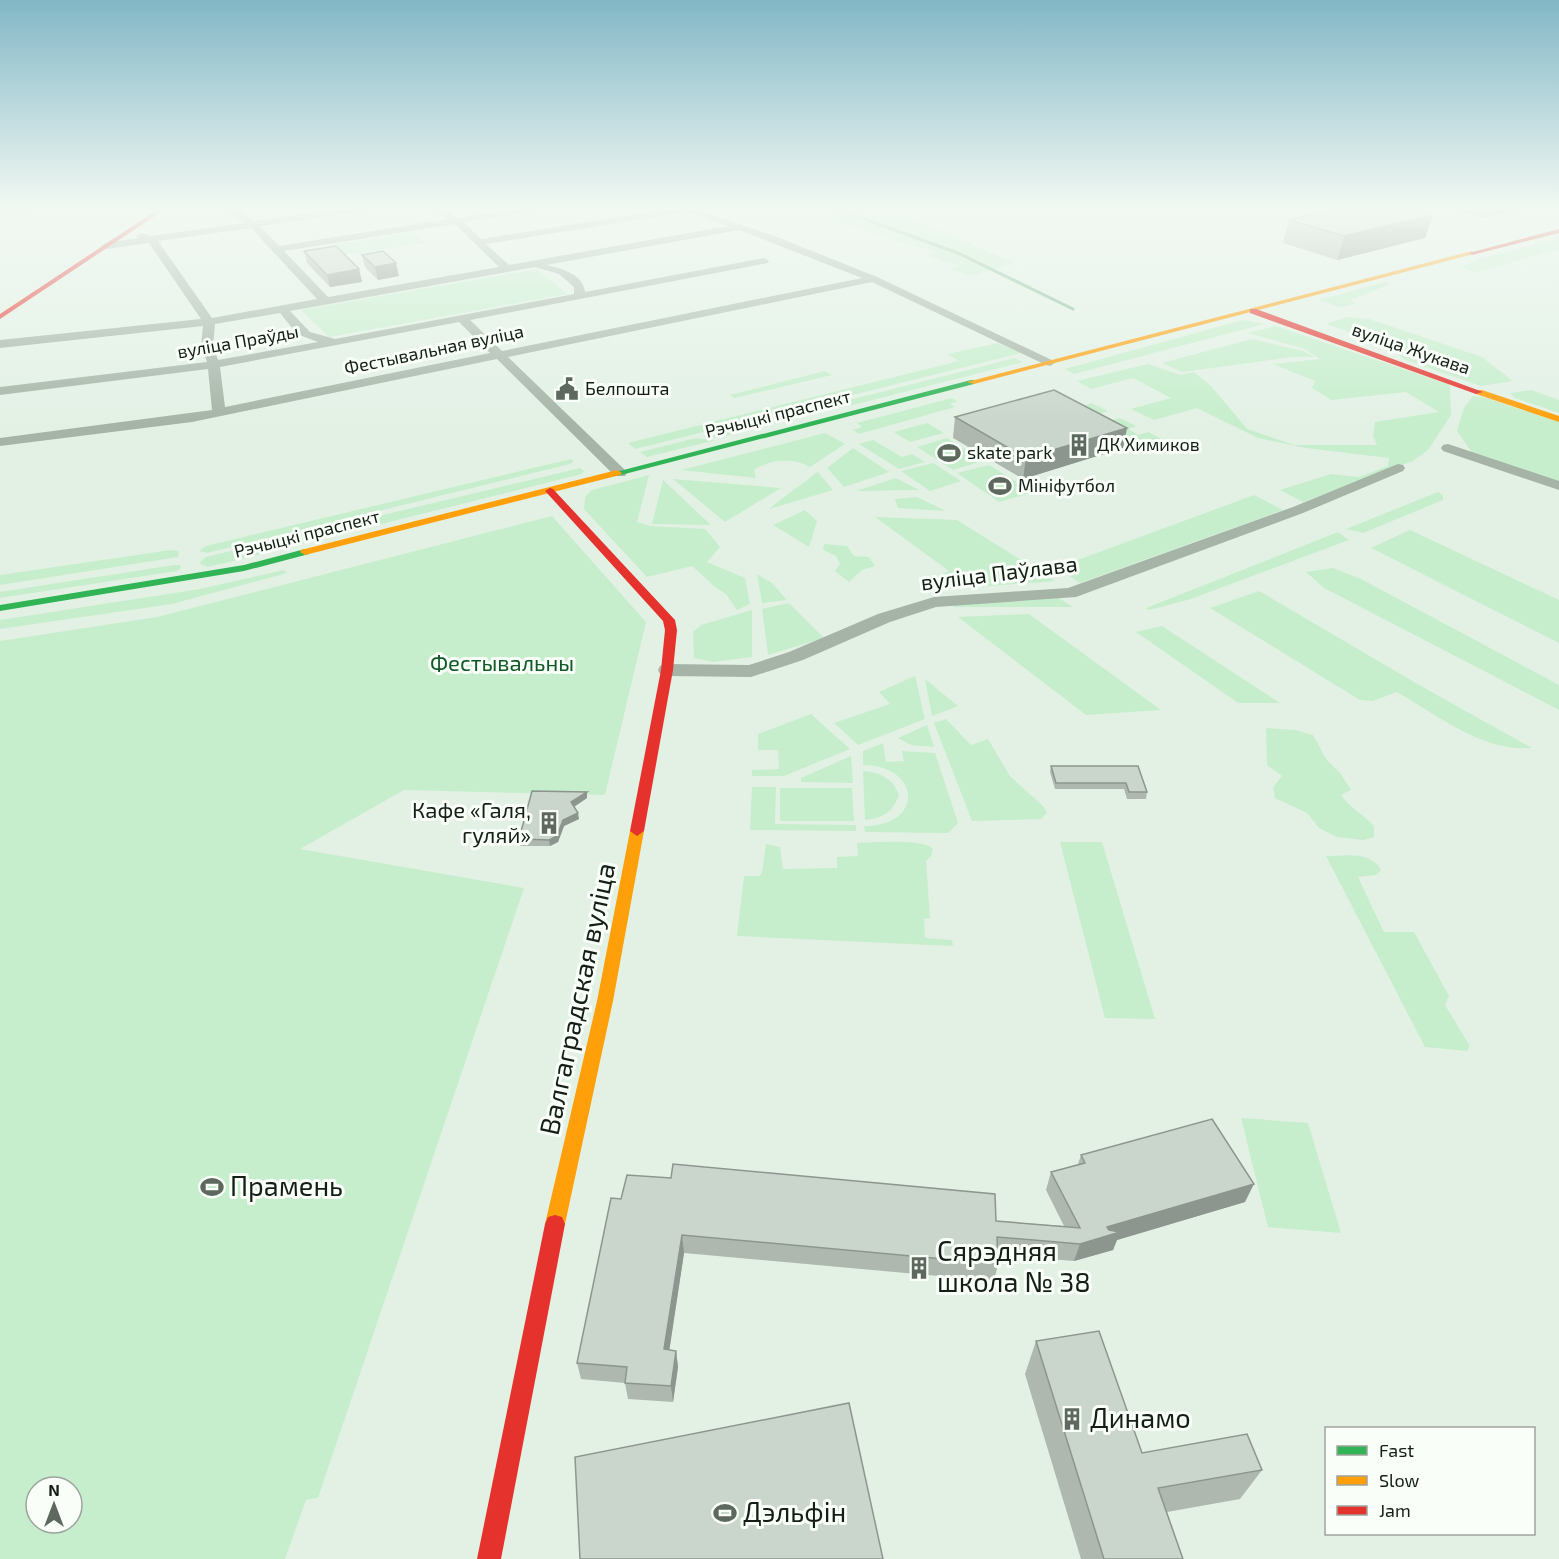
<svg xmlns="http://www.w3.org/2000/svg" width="1559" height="1559" viewBox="0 0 1559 1559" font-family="'Exo 2',sans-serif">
	<rect width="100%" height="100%" fill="#e3f1e5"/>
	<path fill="#c6eecc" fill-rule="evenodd" d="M 784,206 L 886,206 L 1014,263 L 971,276 L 951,269 L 960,266 L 928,256 L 935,252 Z
		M 414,232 L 424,243 L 336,256 L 326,246 Z
		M 1559,238 L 1559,249 L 1477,272 L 1460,267 L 1479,261 L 1476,260 Z
		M 537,269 L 567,294 L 329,337 L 301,310 Z
		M 1385,282 L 1391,284 L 1350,300 L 1355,304 L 1340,307 L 1319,300 Z
		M 1347,317 L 1369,319 L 1482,357 L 1513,381 L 1481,386 L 1403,359 L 1387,345 L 1326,324 Z
		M 1243,320 L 1264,324 L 1074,374 L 1065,369 Z
		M 1276,326 L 1450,385 L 1451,415 L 1428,450 L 1413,461 L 1303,502 L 1280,490 L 1331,474 L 1359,477 L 1388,466 L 1389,458 L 1306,448 L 1258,438 L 1197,408 L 1154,420 L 1131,409 L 1171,398 L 1133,378 L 1091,389 L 1077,381 L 1148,364 L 1181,375 L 1194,372 L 1212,387 L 1247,429 L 1294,445 L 1377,445 L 1373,436 L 1375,422 L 1439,412 L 1406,392 L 1332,400 L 1312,388 L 1315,381 L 1273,364 L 1320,359 L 1305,349 L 1248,333 Z
		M 1252,339 L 1303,351 L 1315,357 L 1293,357 L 1182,372 L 1162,363 Z
		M 998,343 L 1021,353 L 635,449 L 628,443 L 959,361 L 948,354 Z
		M 1015,358 L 1023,362 L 845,407 L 783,417 Z
		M 825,371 L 832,375 L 735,398 L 730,395 Z
		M 1531,390 L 1559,400 L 1559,413 L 1515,398 L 1510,393 Z
		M 1473,396 L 1486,398 L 1559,422 L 1559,486 L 1475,457 L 1457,431 L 1464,408 Z
		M 952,398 L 957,401 L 950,404 L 955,407 L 859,434 L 853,430 L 862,427 L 857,423 Z
		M 1075,402 L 1084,406 L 1091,403 L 1108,411 L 1099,414 L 1112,420 L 1120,418 L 1136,426 L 1128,429 L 1139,435 L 1148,432 L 1164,440 L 1147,446 L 1137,441 L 1131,443 L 1114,433 Z
		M 770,419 L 776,423 L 717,438 L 702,437 Z
		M 927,423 L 944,433 L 910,442 L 894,432 Z
		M 825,433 L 845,444 L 810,467 C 792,457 771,459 754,470 L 756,478 L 681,470 Z
		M 696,438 L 716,440 L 647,457 L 640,452 Z
		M 947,438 L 983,461 L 953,470 L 917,447 Z
		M 873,440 L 902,457 L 912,454 L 925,462 L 899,469 L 859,444 Z
		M 853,448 L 889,472 L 844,487 L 827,468 Z
		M 571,459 L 574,461 L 570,464 L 207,553 L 199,551 L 206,546 Z
		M 933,463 L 961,481 L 930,491 L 901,471 Z
		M 989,465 L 1034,492 L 999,502 L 957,473 Z
		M 580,468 L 584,471 L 582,474 L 225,563 L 207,567 L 199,563 L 206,557 Z
		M 818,472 L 833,490 L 769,509 C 781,499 793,490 806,481 C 811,478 813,474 818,472 Z
		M 649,475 L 637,522 L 650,526 L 705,529 L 720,547 L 707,562 L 745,578 L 750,604 L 737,610 L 726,594 L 715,587 L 692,566 L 647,577 L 584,509 L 585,497 L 592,490 Z
		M 896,478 L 919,490 L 856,491 Z
		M 673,479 L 781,488 L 725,522 Z
		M 663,480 L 711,525 L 652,524 Z
		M 1438,492 L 1443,495 L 1443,500 L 1363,533 L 1346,529 Z
		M 1254,495 L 1283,510 L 1080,583 L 1056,568 Z
		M 917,497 L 946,511 L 898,508 L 895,499 Z
		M 805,510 L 817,521 L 809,547 L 773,525 Z
		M 552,516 L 646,622 L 605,795 L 404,790 L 300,849 L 524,888 L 318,1498 L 306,1500 L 285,1559 L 0,1559 L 0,641 L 157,617 ZM 36,1487 L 72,1487 L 72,1523 L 36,1523 Z
		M 875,517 L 957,520 L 1055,581 L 937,590 L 926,581 L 949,571 Z
		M 1410,530 L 1559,600 L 1559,643 L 1371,548 Z
		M 1338,532 L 1349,540 L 1191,599 L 1149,610 L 1146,608 Z
		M 824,544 L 847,546 L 854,556 L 869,557 L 875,566 L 862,570 L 849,582 L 835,571 L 840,564 L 836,556 L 823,550 Z
		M 171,550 L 179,551 L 178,557 L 0,585 L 0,575 Z
		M 174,565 L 180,565 L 181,568 L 177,571 L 0,598 L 0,592 Z
		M 1333,568 L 1361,579 L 1559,685 L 1559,710 L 1324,588 L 1306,572 Z
		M 284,570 L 287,573 L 172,604 L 0,629 L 0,620 L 200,589 Z
		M 757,574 L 772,583 L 787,600 L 762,603 Z
		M 1259,591 L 1421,686 L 1532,748 C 1482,752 1439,716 1397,692 L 1373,701 L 1360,700 L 1210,608 Z
		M 1047,596 L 1059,598 L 1073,607 L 954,607 L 951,603 Z
		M 789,603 L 824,638 L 768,655 L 762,609 Z
		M 752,610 L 752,657 L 713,662 L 694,658 L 693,632 L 701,625 Z
		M 1029,614 L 1161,710 L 1086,715 L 958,617 Z
		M 1162,626 L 1280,703 L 1238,703 L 1136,632 Z
		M 915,676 L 925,719 L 858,745 L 834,723 L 890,704 L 879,692 Z
		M 925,679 L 958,706 L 932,716 Z
		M 811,714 L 850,749 L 784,776 L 752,776 L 752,770 L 779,769 L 778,750 L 758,750 L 758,734 Z
		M 946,719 L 971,745 L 988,739 L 1010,776 L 1043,806 L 1047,813 L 1041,819 L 972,821 L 934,723 Z
		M 927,725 L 934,747 L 911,745 L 898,738 Z
		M 1266,728 L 1295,730 L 1313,735 L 1326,759 L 1340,773 L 1351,790 L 1341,795 C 1349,807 1364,815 1374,826 L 1374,837 L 1363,840 L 1337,837 L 1319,828 L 1307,813 L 1275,798 L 1273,787 L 1282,776 L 1267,765 Z
		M 883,743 L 886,762 L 904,761 L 902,751 L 935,753 L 958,823 L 948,833 L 865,832 L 864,826 C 924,826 922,766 863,765 L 863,751 Z
		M 851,756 L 853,783 L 801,782 L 801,778 Z
		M 863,771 C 880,772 894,779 899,795 C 893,812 883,818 865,820 Z
		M 752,787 L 776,787 L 775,824 L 856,825 L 856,831 L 750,830 Z
		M 780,788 L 852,788 L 854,821 L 780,821 Z
		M 1060,842 L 1102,842 L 1155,1019 L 1105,1018 Z
		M 857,843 C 873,843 922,838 933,849 L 931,856 L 926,861 L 930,918 L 924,919 L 925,938 L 952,940 L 953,946 L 737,936 L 744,876 L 759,876 L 762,873 L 766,844 L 780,847 L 783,869 L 837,868 L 837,857 L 858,856 Z
		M 1326,856 C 1346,856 1370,850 1381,870 L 1376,875 L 1358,877 L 1384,932 L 1414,932 L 1449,996 L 1445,1005 L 1470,1046 L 1467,1051 L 1425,1047 Z
		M 1241,1118 L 1308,1123 L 1341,1233 L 1268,1227 Z"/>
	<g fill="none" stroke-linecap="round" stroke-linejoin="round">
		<path stroke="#89bc92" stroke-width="3" d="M 830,206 L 960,254 L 1073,309"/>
		<path fill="#a5b4a7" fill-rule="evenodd" d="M 219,206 L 230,206 L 255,221 L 364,206 L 386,206 L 381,209 L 260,226 L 279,246 L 448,219 L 428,206 L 438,206 L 458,218 L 535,206 L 556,206 L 551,209 L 464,222 L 481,239 L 675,208 L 674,206 L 686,206 L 772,235 L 877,277 L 1056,362 L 1050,366 L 1046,365 L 872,282 L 508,357 L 625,470 L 627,473 L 625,476 L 615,476 L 497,359 L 192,422 L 0,446 L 0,438 L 212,410 L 208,369 L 0,395 L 0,387 L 207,362 L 201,346 L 203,326 L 0,348 L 0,340 L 201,319 L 149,243 L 106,249 L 101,246 L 106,243 L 138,238 L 136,236 L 141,233 L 151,236 L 245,223 ZM 686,212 L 728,226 L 509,265 L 486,244 ZM 455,224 L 499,267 L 328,297 L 284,251 ZM 251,228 L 317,299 L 212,318 L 158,241 ZM 739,230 L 862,278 L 502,351 L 470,320 L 768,263 L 769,261 L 764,258 L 585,292 C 583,274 561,268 546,265 ZM 535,267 L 559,274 L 574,287 L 574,294 L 335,339 L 310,332 L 290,311 ZM 280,313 L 297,334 L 318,342 L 218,360 L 213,346 L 215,324 ZM 459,322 L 490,353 L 225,407 L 220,367 Z
			M 1448,444 L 1559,481 L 1559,490 L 1443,451 L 1441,448 L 1443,445 Z
			M 1398,464 L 1403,465 L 1405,468 L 1403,471 L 1303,513 L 1076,597 L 936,607 L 890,622 L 803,660 L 751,677 L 667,676 L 660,674 L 658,670 L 660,666 L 667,664 L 749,665 L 789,652 L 878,614 L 934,597 L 1068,588 L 1293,507 Z"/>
		<path fill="#30b455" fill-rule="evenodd" d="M 971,380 L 974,380 L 974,384 L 617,476 L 612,473 Z
			M 305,549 L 309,550 L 309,554 L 244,571 L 0,611 L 0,605 L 244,565 Z"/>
		<path fill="#ff9f0a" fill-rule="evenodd" d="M 1472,251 L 1474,254 L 974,384 L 967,382 Z
			M 1476,390 L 1482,390 L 1559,416 L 1559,422 L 1476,394 Z
			M 617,470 L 622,473 L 620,475 L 305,555 L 300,552 L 301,550 Z
			M 637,826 L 644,831 L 613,1001 L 565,1224 L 562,1231 L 555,1233 L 548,1231 L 545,1224 L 597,1001 L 630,831 Z"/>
		<path fill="#e5322d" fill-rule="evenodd" d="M 163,206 L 170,206 L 0,319 L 0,314 Z
			M 1559,229 L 1559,233 L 1472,255 L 1469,253 Z
			M 1250,309 L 1256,309 L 1483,392 L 1476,394 L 1250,313 Z
			M 550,488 L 553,489 L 675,620 L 677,630 L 673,670 L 644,831 L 637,836 L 630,831 L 661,670 L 665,630 L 663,621 L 547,493 L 545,491 Z
			M 555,1215 L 562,1217 L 565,1224 L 501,1559 L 477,1559 L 545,1224 L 548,1217 Z"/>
	</g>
	<path fill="#aeb8af" d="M 0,206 L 42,206 L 28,213 L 0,213 Z
		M 1438,206 L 1534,206 L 1481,218 Z
		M 1358,211 L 1433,215 L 1425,238 L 1337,260 L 1283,243 L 1289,220 Z
		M 304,251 L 359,269 L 362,282 L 330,287 L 307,263 Z
		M 362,255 L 399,276 L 378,280 L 365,267 Z
		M 955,417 L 1127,428 L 1123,448 L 1023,479 L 953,438 Z
		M 1051,766 L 1138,766 L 1147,792 L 1146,799 L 1127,799 L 1124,789 L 1055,789 L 1050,772 Z
		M 587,792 L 587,798 L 574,807 L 579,819 L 564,826 L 558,842 L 550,846 L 520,846 L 519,839 Z
		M 1081,1155 L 1245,1202 L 1117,1240 L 1113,1250 L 1074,1261 L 998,1255 L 998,1264 L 994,1281 L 684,1253 L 669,1350 L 676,1351 L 678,1367 L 673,1402 L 628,1399 L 625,1383 L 581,1379 L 577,1363 L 611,1198 L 996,1221 L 1064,1226 L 1046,1190 L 1051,1172 L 1078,1164 Z
		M 1036,1341 L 1142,1453 L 1262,1470 L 1240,1499 L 1167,1512 L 1183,1559 L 1081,1559 L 1025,1374 Z"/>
	<path fill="#8d968e" d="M 25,206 L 42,206 L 28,213 Z
		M 1490,206 L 1534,206 L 1481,218 L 1485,207 Z
		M 1433,215 L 1425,238 L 1337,260 L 1344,236 Z
		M 396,263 L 399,276 L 378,280 L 375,267 Z
		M 359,269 L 362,282 L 330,287 L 327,275 Z
		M 1127,428 L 1123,448 L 1023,479 L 1026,458 Z
		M 587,792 L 587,798 L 572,808 L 571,802 Z
		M 578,813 L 579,819 L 564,826 L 558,842 L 550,846 L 549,840 L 563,820 Z
		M 1254,1184 L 1245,1202 L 1117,1240 L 1113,1250 L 1074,1261 L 1080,1244 L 1107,1227 Z
		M 682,1235 L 684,1253 L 667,1366 L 664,1349 Z
		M 676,1351 L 678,1367 L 673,1402 L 671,1386 Z"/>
	<path fill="#cad6cb" stroke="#8d968e" stroke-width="1.5" d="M 1379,206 L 1390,206 L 1394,207 L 1400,206 L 1433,215 L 1344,236 L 1289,220 L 1346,207 L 1358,211 Z
		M 336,246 L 359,269 L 327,275 L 304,251 Z
		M 383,251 L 396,263 L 375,267 L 362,255 Z
		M 1054,390 L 1127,428 L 1026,458 L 955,417 Z
		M 1051,766 L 1138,766 L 1147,792 L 1129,792 L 1126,783 L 1056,783 Z
		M 532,791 L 587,792 L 571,802 L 578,813 L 563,820 L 557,836 L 549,840 L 519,839 Z
		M 1212,1119 L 1254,1184 L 1107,1227 L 1109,1230 L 1120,1232 L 1080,1244 L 997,1237 L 998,1264 L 682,1235 L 664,1349 L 676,1351 L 671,1386 L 625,1383 L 627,1367 L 577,1363 L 611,1198 L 621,1199 L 627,1175 L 671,1178 L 673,1164 L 995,1194 L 996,1221 L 1080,1228 L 1051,1172 L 1085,1163 L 1081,1155 Z
		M 1099,1331 L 1142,1453 L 1247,1434 L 1262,1470 L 1158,1488 L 1183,1559 L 1104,1559 L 1036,1341 Z
		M 849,1403 L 883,1559 L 580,1559 L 575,1457 Z"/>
	<linearGradient id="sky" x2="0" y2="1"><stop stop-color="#82b7c6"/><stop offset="0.49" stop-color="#f2f9f3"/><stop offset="1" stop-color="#f2f9f3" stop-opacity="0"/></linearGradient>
	<rect width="1559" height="424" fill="url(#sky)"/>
	<defs>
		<g id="civic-bare" transform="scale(1.8)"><path d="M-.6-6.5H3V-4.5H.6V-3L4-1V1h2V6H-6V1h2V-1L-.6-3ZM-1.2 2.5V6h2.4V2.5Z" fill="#5d685e" stroke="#f9fef9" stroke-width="2.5" paint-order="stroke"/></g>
		<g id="building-bare" transform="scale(1.8)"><path d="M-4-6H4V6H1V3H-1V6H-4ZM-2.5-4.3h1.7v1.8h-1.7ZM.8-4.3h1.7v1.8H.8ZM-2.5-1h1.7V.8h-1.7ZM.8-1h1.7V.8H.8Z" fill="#5d685e" stroke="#f9fef9" stroke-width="2.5" paint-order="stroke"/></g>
		<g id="stadium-bare" transform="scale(1.8)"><path d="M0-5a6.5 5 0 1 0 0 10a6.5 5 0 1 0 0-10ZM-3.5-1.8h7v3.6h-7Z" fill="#5d685e" stroke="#f9fef9" stroke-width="2.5" paint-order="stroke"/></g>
	</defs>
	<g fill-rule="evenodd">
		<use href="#civic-bare" x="567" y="389"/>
		<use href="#building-bare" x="1079" y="445"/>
		<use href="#stadium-bare" x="949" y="453"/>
		<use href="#stadium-bare" x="1000" y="486"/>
		<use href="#building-bare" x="549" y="823"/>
		<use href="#stadium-bare" x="212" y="1187"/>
		<use href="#building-bare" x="919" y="1268"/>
		<use href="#building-bare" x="1072" y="1419"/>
		<use href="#stadium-bare" x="725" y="1513"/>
	</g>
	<g text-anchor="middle" stroke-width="6" stroke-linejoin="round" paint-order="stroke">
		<g font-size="18" fill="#151e16" stroke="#f9fef9">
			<text transform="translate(238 342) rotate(-10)" y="6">вуліца Праўды</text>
			<text transform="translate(1411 349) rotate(19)" y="6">вуліца Жукава</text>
			<text transform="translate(434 350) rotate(-12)" y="6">Фестывальная вуліца</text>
			<text transform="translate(778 414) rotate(-14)" y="6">Рэчыцкі праспект</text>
			<text transform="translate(307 534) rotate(-14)" y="6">Рэчыцкі праспект</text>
		</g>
		<g font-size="18" fill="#151e16" stroke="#f9fef9" text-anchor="start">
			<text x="585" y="395">Белпошта</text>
			<text x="1097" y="451">ДК Химиков</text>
			<text x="967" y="459">skate park</text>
			<text x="1018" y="492">Мініфутбол</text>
		</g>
		<g font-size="22" fill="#151e16" stroke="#f9fef9">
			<text transform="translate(999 573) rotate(-7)" y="8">вуліца Паўлава</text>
		</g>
		<g font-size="22" fill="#0f5a26" stroke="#f9fef9">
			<text x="502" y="671">Фестывальны</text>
		</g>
		<g font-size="22" fill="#151e16" stroke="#f9fef9" text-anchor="end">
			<text x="531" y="818">Кафе «Галя,<tspan x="531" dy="25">гуляй»</tspan></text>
		</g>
		<g font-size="27" fill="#151e16" stroke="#f9fef9">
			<text transform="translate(578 999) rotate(-78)" y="9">Валгаградская вуліца</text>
		</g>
		<g font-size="27" fill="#151e16" stroke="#f9fef9" text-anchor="start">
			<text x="230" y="1196">Прамень</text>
			<text x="937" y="1261">Сярэдняя<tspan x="937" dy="31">школа № 38</tspan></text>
			<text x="1090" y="1428">Динамо</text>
			<text x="743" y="1522">Дэльфін</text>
		</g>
	</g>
	<rect x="1325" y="1427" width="210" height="108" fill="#f9fef9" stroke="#9ea49e" stroke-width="1.5"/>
	<rect x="1337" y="1446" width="30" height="9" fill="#30b455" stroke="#9ea49e" stroke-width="1.5"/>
	<text x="1379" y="1457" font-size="18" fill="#151e16">Fast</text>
	<rect x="1337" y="1476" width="30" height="9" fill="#ff9f0a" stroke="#9ea49e" stroke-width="1.5"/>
	<text x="1379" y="1487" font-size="18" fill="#151e16">Slow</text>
	<rect x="1337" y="1506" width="30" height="9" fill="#e5322d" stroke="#9ea49e" stroke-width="1.5"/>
	<text x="1379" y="1517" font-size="18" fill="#151e16">Jam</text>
	<g transform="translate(54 1505)"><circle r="28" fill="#f9fef9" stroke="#9ea49e" stroke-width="1.5"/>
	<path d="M0-4.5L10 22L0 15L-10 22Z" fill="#5d685e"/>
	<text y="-9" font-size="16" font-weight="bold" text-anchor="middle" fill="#151e16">N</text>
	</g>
</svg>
